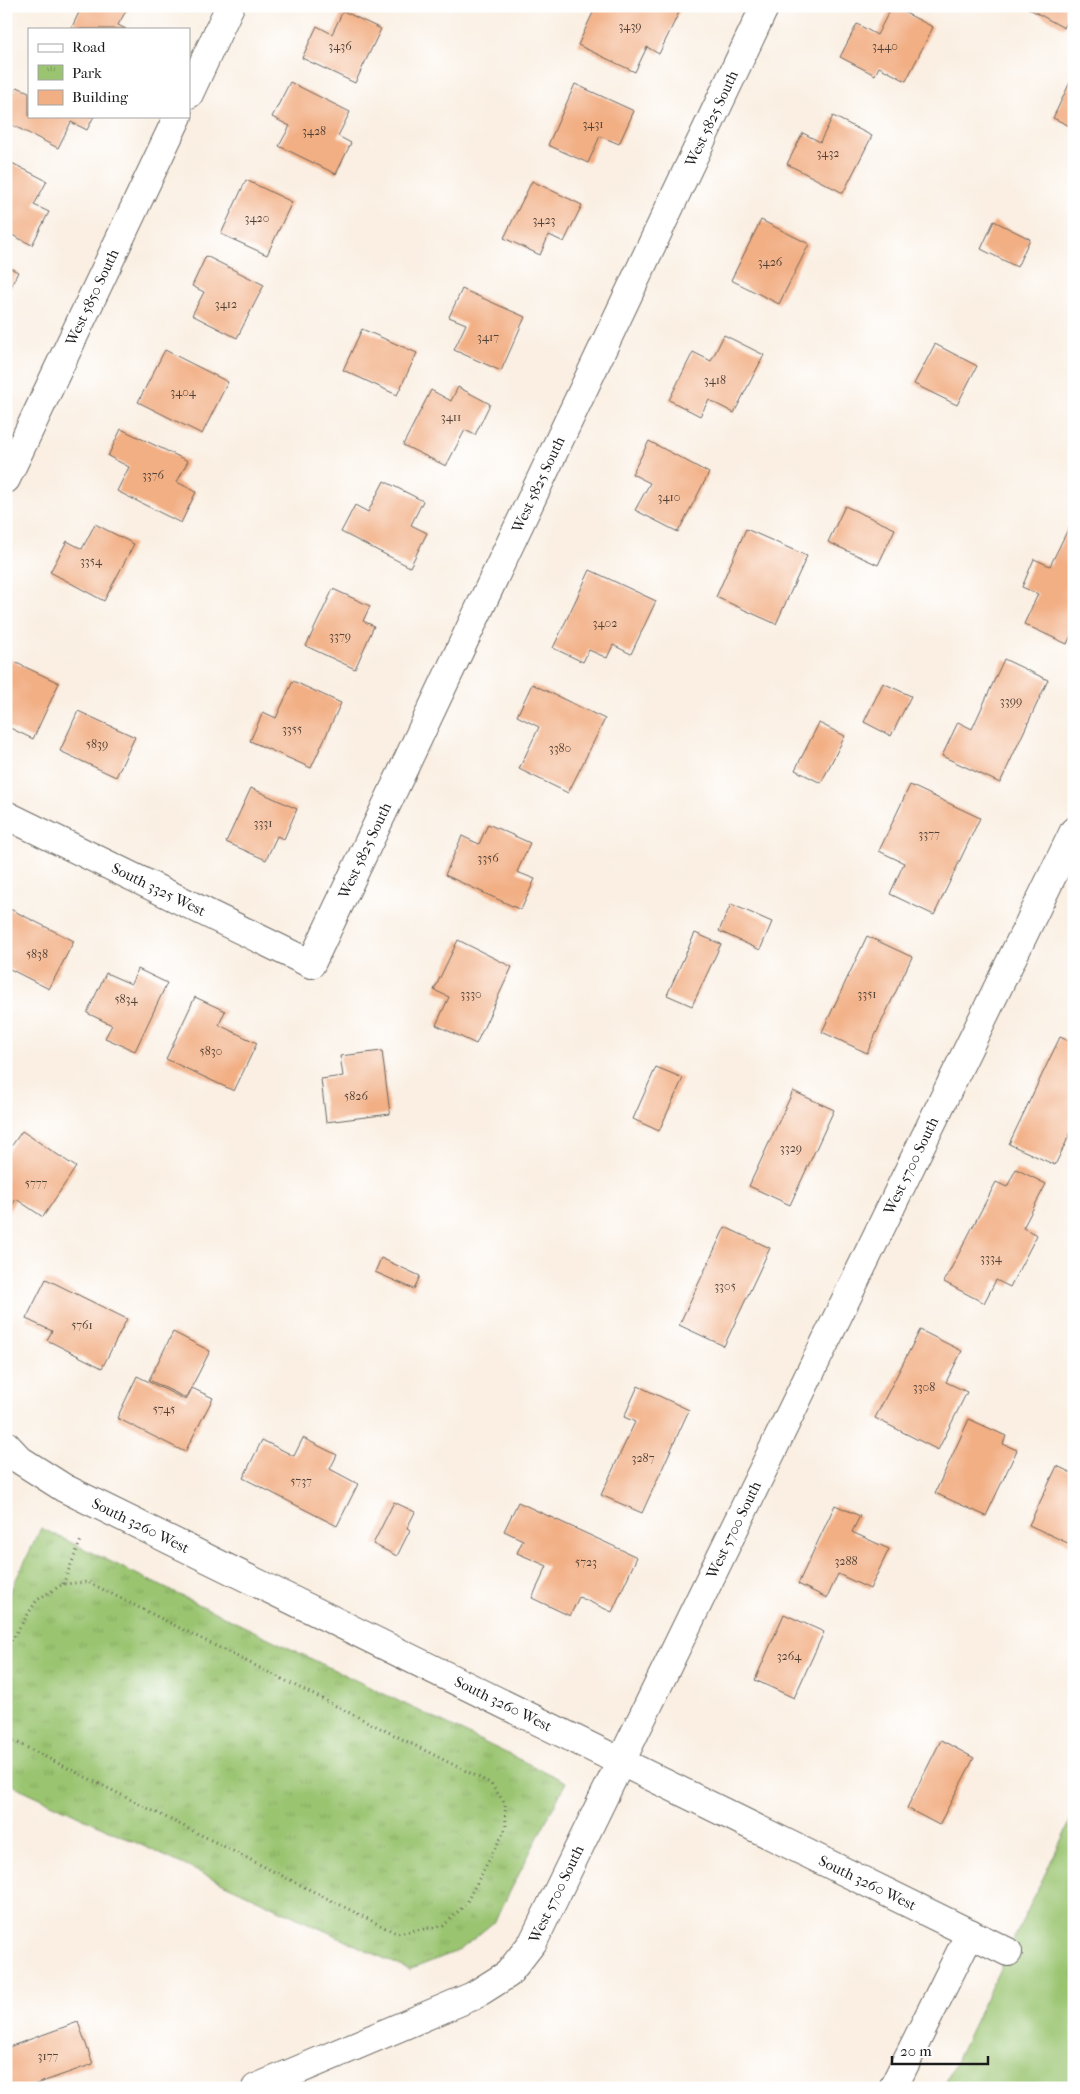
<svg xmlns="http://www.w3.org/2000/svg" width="1080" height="2094" viewBox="0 0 1080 2094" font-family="'IM FELL French Canon',serif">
	<defs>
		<pattern id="park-tufts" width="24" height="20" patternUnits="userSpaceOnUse" patternTransform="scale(1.25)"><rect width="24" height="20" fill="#9ac470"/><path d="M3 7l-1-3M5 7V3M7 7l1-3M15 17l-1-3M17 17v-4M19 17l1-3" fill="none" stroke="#84a860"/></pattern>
	</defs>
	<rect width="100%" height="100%" fill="#fff"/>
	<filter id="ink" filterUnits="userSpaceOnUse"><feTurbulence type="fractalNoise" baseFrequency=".02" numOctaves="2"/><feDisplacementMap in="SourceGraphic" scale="10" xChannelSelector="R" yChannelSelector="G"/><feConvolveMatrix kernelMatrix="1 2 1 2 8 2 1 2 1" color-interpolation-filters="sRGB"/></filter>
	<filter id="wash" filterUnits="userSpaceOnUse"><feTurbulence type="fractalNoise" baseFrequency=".0096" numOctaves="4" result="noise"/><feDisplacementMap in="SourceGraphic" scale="20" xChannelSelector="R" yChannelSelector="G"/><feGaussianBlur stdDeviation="1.12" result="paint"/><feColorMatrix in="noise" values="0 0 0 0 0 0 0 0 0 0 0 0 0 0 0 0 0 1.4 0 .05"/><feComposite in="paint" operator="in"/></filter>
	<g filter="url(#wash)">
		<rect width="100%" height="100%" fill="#faefe2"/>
		<path fill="#9ac470" stroke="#5b7046" d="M 1074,1813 L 1074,2088 L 943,2088 Z"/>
		<path fill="url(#park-tufts)" stroke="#5b7046" d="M 41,1528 L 566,1782 L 495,1921 L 460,1950 L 409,1970 L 6,1782 L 6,1600 Z"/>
		<g id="blocks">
			<path fill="#f2af84" d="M 82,6 L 122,6 L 127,9 L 118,25 L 126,29 L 71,29 Z
				M 596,6 L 682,6 L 659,54 L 647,47 L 635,72 L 578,45 Z
				M 892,6 L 933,27 L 906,81 L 879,67 L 875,75 L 840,57 L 857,24 L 877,35 Z
				M 1024,6 L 1074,6 L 1074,9 L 1064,28 Z
				M 343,11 L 381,29 L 355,83 L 302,58 L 317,26 L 332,34 Z
				M 1072,78 L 1074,79 L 1074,128 L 1053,118 Z
				M 290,82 L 350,112 L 338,136 L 351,143 L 336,174 L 279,146 L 290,126 L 272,117 Z
				M 575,84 L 634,111 L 619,144 L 600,136 L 588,163 L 548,145 Z
				M 17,87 L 29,92 L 29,116 L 94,116 L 87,130 L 71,122 L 58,148 L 6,122 L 6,109 Z
				M 833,116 L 872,136 L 843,193 L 787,164 L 803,133 L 820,142 Z
				M 6,160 L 47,181 L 34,205 L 49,212 L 32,245 L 6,232 Z
				M 246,180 L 292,202 L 267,255 L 221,234 Z
				M 532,181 L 582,205 L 564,242 L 549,235 L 540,255 L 504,238 Z
				M 761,220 L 809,244 L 779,304 L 731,280 Z
				M 994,221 L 1030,239 L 1017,267 L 981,249 Z
				M 206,256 L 264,285 L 237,338 L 192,315 L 204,292 L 192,286 Z
				M 6,266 L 18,272 L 6,297 Z
				M 462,289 L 525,317 L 501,371 L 454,350 L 466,324 L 449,317 Z
				M 362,329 L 417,353 L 397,395 L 343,370 Z
				M 724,335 L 764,355 L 734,413 L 709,400 L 700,416 L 669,400 L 693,352 L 711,361 Z
				M 935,344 L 977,366 L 957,405 L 914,384 Z
				M 165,350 L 228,382 L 202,434 L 138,402 Z
				M 458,387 L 490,404 L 475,435 L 465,430 L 446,466 L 403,445 L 431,390 L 451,401 Z
				M 121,429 L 188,461 L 177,482 L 196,492 L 181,523 L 117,491 L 129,467 L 108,456 Z
				M 649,441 L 709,473 L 678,532 L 635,510 L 650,483 L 632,474 Z
				M 384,481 L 423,501 L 411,525 L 427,533 L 410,567 L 341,532 L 355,505 L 368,512 Z
				M 845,506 L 895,529 L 878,565 L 828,542 Z
				M 1071,523 L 1074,525 L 1074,629 L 1067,644 L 1024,624 L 1038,594 L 1022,587 L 1034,559 L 1050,566 Z
				M 95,524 L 134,544 L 104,601 L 50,572 L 67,541 L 82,549 Z
				M 746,529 L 807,556 L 776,624 L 716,597 Z
				M 590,570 L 656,601 L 631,654 L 613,645 L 607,658 L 589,650 L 583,662 L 553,648 Z
				M 333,589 L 370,606 L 363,621 L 374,626 L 355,669 L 306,646 Z
				M 6,658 L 59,683 L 33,739 L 6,726 L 8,708 L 6,707 Z
				M 1004,659 L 1048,680 L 1000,783 L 942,756 L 958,722 L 972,729 Z
				M 293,681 L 341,703 L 311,768 L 250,741 L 263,712 L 276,718 Z
				M 883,683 L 911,696 L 891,736 L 864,722 Z
				M 532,684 L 605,719 L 568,793 L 519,769 L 539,727 L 517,716 Z
				M 78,711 L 135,737 L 116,777 L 60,751 Z
				M 819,723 L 845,736 L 821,783 L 795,770 Z
				M 910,785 L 980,818 L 934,915 L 890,894 L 904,863 L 879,851 Z
				M 251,788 L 297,809 L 284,839 L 277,836 L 266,860 L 226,842 Z
				M 488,824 L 530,843 L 517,872 L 535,879 L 521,910 L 445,875 L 462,836 L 479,844 Z
				M 731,904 L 772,922 L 760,950 L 719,931 Z
				M 6,907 L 74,941 L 49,989 L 6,967 Z
				M 695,933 L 721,944 L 692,1006 L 667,995 Z
				M 867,936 L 912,957 L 867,1053 L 822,1032 Z
				M 458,940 L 512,967 L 476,1044 L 436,1025 L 449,997 L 434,990 Z
				M 138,969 L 167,983 L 135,1051 L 105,1038 L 112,1025 L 87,1013 L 106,973 L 131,984 Z
				M 195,997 L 225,1011 L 219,1025 L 257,1043 L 234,1091 L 166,1059 Z
				M 1060,1037 L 1074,1043 L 1074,1126 L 1055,1165 L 1009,1144 Z
				M 382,1051 L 390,1114 L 326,1122 L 321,1079 L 343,1076 L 340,1056 Z
				M 656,1067 L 683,1078 L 659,1131 L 633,1119 Z
				M 793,1091 L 834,1110 L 790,1205 L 749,1186 Z
				M 22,1131 L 76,1167 L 43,1217 L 16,1199 L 8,1212 L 6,1211 L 6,1154 Z
				M 1016,1169 L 1046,1184 L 1023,1228 L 1037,1235 L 1010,1287 L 996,1280 L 984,1303 L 944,1282 L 996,1182 L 1007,1187 Z
				M 725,1227 L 770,1248 L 724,1346 L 679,1325 Z
				M 381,1258 L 420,1276 L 414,1289 L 375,1272 Z
				M 46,1279 L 127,1319 L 102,1368 L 47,1340 L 52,1331 L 26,1319 Z
				M 920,1330 L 962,1351 L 946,1382 L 967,1392 L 938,1450 L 875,1418 Z
				M 173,1332 L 210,1351 L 186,1398 L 149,1380 Z
				M 137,1376 L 186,1400 L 192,1388 L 213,1398 L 185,1452 L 117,1418 Z
				M 638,1386 L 689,1410 L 642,1513 L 601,1495 L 635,1422 L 624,1417 Z
				M 969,1419 L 1006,1436 L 1003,1444 L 1017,1450 L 986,1516 L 935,1493 Z
				M 303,1438 L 337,1455 L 330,1469 L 358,1484 L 337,1526 L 243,1478 L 262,1440 L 294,1456 Z
				M 1057,1466 L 1074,1474 L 1074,1546 L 1029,1525 Z
				M 394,1502 L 415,1512 L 407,1528 L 410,1530 L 397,1556 L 373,1544 Z
				M 518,1502 L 637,1557 L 612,1612 L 579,1597 L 570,1616 L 532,1598 L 547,1566 L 517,1553 L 523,1540 L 504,1531 Z
				M 835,1505 L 860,1516 L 852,1532 L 889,1549 L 870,1589 L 838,1574 L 827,1598 L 798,1584 Z
				M 784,1614 L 824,1632 L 794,1698 L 755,1680 Z
				M 941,1740 L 974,1758 L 939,1825 L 907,1808 Z
				M 78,2022 L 93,2064 L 25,2088 L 6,2088 L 6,2048 Z"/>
		</g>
	</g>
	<g filter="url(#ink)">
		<use href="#blocks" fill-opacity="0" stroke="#6a6661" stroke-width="1"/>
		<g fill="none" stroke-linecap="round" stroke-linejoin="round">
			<g stroke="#6a6661" stroke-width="30">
				<g id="minor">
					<path d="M 189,94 L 230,6"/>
					<path id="s1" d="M 6,479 L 178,116"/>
					<path id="s2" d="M 6,815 L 311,964 L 765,6"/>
					<path id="s3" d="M 6,1445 L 20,1460 L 64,1488 L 1008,1952"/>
					<path id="s4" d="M 256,2088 L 473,1996 L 508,1974 L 533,1942 L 1074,831"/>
					<path d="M 893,2088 L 970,1933"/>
				</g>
			</g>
			<path stroke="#6a6661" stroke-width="3" stroke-dasharray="1 4" stroke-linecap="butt" d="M 63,1584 L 81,1540
				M 6,1649 L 37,1600 L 63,1584 L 88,1582 L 490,1783 L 505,1803 L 506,1828 L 465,1905 L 443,1926 L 396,1933 L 6,1737"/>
			<use href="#minor" stroke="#fff" stroke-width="28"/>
		</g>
	</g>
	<g text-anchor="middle" stroke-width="5" stroke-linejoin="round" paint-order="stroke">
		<g font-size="12" fill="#524136">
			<text x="630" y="30">3439</text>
			<text x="340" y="50">3436</text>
			<text x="885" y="50">3440</text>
			<text x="593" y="128">3431</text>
			<text x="314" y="135">3428</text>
			<text x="828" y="157">3432</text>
			<text x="257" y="222">3420</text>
			<text x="544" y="224">3423</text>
			<text x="770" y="266">3426</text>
			<text x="226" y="308">3412</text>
			<text x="488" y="341">3417</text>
			<text x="715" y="384">3418</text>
			<text x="183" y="396">3404</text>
			<text x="451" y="421">3411</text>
			<text x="153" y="479">3376</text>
			<text x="669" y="501">3410</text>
			<text x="91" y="565">3354</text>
			<text x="605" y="627">3402</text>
			<text x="340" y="640">3379</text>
			<text x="1011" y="705">3399</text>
			<text x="292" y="733">3355</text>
			<text x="97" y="748">5839</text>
			<text x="560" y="752">3380</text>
			<text x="263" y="827">3331</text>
			<text x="929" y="838">3377</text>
			<text x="488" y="862">3356</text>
			<text x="37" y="958">5838</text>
			<text x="471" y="998">3330</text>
			<text x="867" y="998">3351</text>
			<text x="126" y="1003">5834</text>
			<text x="211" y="1055">5830</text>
			<text x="356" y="1100">5826</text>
			<text x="791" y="1152">3329</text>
			<text x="36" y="1187">5777</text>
			<text x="991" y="1262">3334</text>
			<text x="725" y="1290">3305</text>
			<text x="82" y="1329">5761</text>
			<text x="924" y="1391">3308</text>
			<text x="164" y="1413">5745</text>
			<text x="643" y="1462">3287</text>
			<text x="301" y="1485">5737</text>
			<text x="846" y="1565">3288</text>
			<text x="586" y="1566">5723</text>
			<text x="789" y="1660">3264</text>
			<text x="48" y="2060">3177</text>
		</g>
		<g font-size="15" fill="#1c1c1c" stroke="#fff">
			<text dy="5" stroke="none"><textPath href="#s2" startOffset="1275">West 5825 South</textPath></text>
			<text dy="5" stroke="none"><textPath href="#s1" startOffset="201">West 5850 South</textPath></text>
			<text dy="5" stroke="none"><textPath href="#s2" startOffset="870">West 5825 South</textPath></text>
			<text dy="5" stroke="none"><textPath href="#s2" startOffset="465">West 5825 South</textPath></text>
			<text dy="5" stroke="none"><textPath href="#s2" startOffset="170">South 3325 West</textPath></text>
			<text dy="5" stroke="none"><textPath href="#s4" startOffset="1181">West 5700 South</textPath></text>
			<text dy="5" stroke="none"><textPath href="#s3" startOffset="158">South 3260 West</textPath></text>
			<text dy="5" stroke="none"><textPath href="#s4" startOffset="776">West 5700 South</textPath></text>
			<text dy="5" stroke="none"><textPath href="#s3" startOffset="562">South 3260 West</textPath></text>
			<text dy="5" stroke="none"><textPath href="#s3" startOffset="968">South 3260 West</textPath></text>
			<text dy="5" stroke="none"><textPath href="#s4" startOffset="371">West 5700 South</textPath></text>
		</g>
	</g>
	<rect width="1080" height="2094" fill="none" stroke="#fff" stroke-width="25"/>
	<rect x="28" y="28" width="162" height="90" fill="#ffffff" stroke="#a4a4a4"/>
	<rect x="38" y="44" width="25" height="8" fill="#ffffff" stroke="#a4a4a4"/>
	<text x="72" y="52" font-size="15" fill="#1c1c1c">Road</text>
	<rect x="38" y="65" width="25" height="15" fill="url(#park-tufts)" stroke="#a4a4a4"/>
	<text x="72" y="78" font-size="15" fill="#1c1c1c">Park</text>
	<rect x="38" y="90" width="25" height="15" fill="#f2af84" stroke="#a4a4a4"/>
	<text x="72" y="102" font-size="15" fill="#1c1c1c">Building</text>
	<path d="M892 2056v8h96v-8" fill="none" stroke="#1c1c1c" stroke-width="2.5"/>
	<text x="900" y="2056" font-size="15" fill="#1c1c1c" stroke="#ffffff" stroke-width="4" paint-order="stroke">20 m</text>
</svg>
